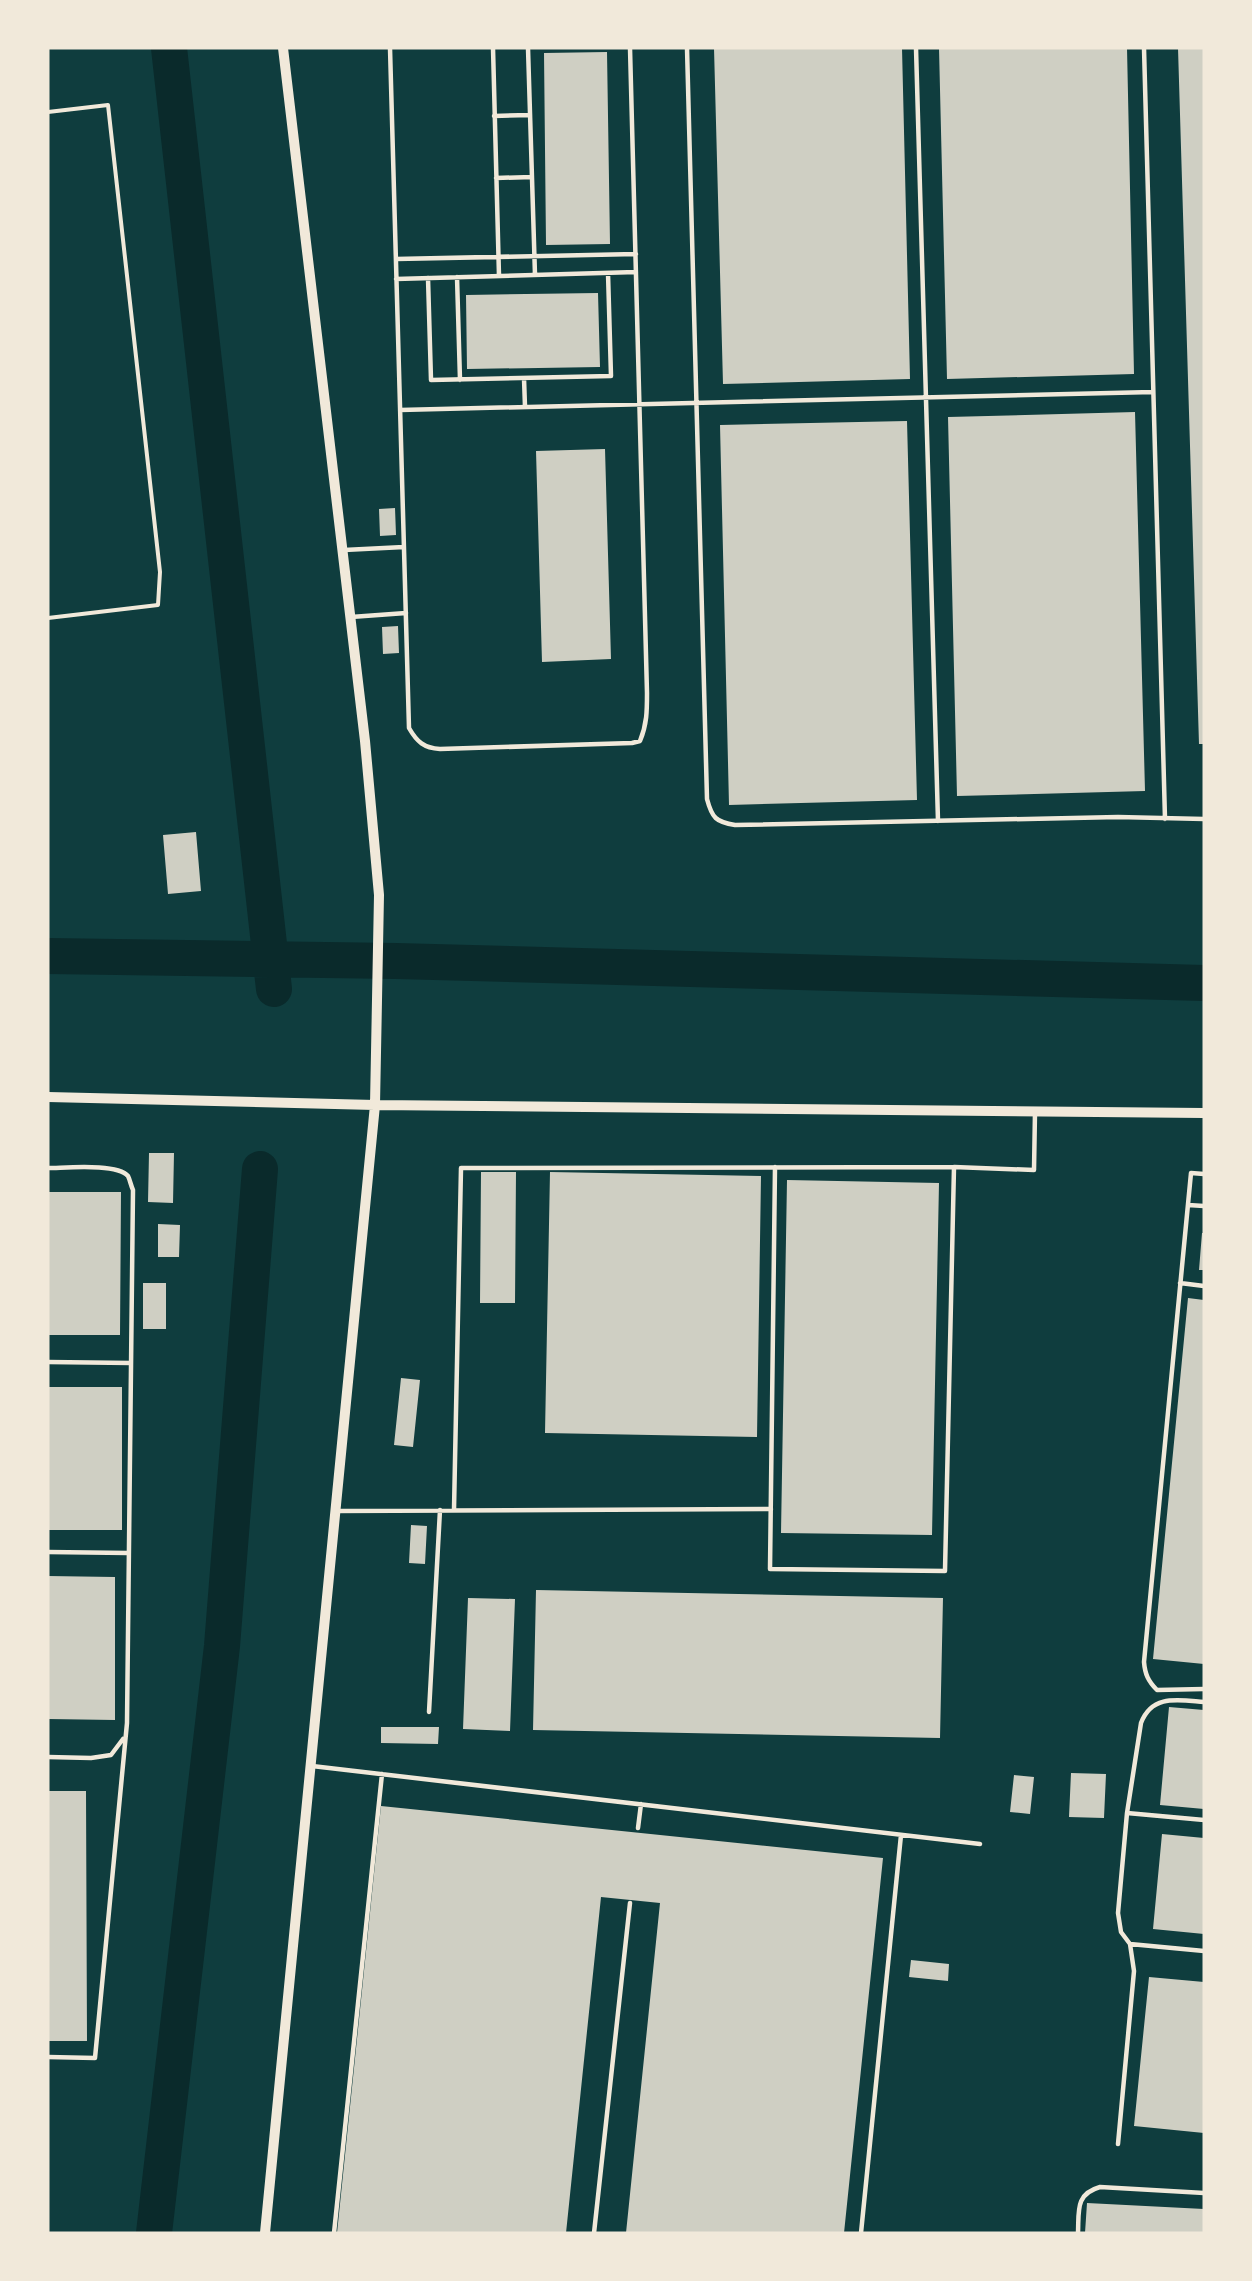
<svg xmlns="http://www.w3.org/2000/svg" width="1252" height="2281" viewBox="0 0 1252 2281" font-family="Raleway,sans-serif">
	<rect width="100%" height="100%" fill="#0f3d3e"/>
	<g fill="none" stroke-linecap="round" stroke-linejoin="round">
		<path stroke="#0a2a2b" stroke-width="36" d="M 169,48 L 274,989
			M 48,956 L 396,961 L 1204,983
			M 154,2233 L 222,1646 L 260,1169"/>
	</g>
	<path fill="#cfcfc3" d="M 714,48 L 902,48 L 910,379 L 723,384 Z
		M 939,48 L 1127,48 L 1134,374 L 947,379 Z
		M 1178,48 L 1204,48 L 1204,744 L 1199,744 Z
		M 607,52 L 610,244 L 546,245 L 544,53 Z
		M 598,293 L 600,367 L 467,369 L 466,295 Z
		M 1135,412 L 1145,791 L 957,796 L 948,417 Z
		M 907,421 L 917,800 L 729,805 L 720,425 Z
		M 605,449 L 611,659 L 542,662 L 536,451 Z
		M 395,508 L 396,535 L 380,536 L 379,509 Z
		M 398,626 L 399,653 L 383,654 L 382,627 Z
		M 196,832 L 201,891 L 168,894 L 163,835 Z
		M 149,1153 L 174,1153 L 173,1203 L 148,1202 Z
		M 481,1172 L 516,1172 L 515,1303 L 480,1303 Z
		M 550,1172 L 761,1176 L 757,1437 L 545,1433 Z
		M 787,1180 L 939,1183 L 932,1535 L 781,1533 Z
		M 48,1192 L 121,1192 L 120,1335 L 48,1335 Z
		M 158,1224 L 180,1225 L 179,1257 L 158,1257 Z
		M 1202,1233 L 1204,1233 L 1204,1270 L 1199,1270 Z
		M 143,1283 L 166,1283 L 166,1329 L 143,1329 Z
		M 1188,1298 L 1204,1300 L 1204,1664 L 1153,1659 Z
		M 401,1378 L 420,1380 L 413,1447 L 394,1445 Z
		M 48,1387 L 122,1387 L 122,1530 L 48,1530 Z
		M 411,1525 L 427,1526 L 425,1564 L 409,1563 Z
		M 48,1576 L 115,1577 L 115,1720 L 48,1719 Z
		M 536,1590 L 943,1598 L 940,1738 L 533,1730 Z
		M 468,1598 L 515,1599 L 510,1731 L 463,1729 Z
		M 1169,1707 L 1204,1710 L 1204,1809 L 1160,1805 Z
		M 381,1727 L 439,1727 L 438,1744 L 381,1743 Z
		M 1071,1773 L 1106,1774 L 1104,1818 L 1069,1817 Z
		M 1014,1775 L 1034,1777 L 1030,1814 L 1010,1812 Z
		M 48,1791 L 86,1791 L 87,2041 L 48,2041 Z
		M 381,1806 L 883,1858 L 844,2233 L 626,2233 L 660,1903 L 601,1897 L 566,2233 L 337,2233 Z
		M 1162,1834 L 1204,1838 L 1204,1934 L 1153,1929 Z
		M 911,1960 L 949,1964 L 948,1981 L 909,1977 Z
		M 1149,1977 L 1204,1982 L 1204,2133 L 1134,2126 Z
		M 1087,2203 L 1204,2209 L 1204,2233 L 1085,2233 Z"/>
	<g fill="none" stroke-linecap="round" stroke-linejoin="round">
		<path stroke="#f1e9da" stroke-width="4" d="M 48,112 L 108,105 L 160,572 L 158,605 L 48,618"/>
		<path stroke="#f1e9da" stroke-width="4.5" d="M 390,48 L 409,728 C 417,742 424,748 440,749 L 632,743 L 640,741 C 647,724 647,711 647,693 L 630,48
			M 493,48 L 499,276
			M 528,48 L 535,275
			M 687,48 L 707,799 C 712,818 716,822 735,825 L 1118,817 L 1204,819
			M 916,48 L 938,821
			M 1144,48 L 1165,819
			M 494,116 L 530,115
			M 496,178 L 532,177
			M 396,259 L 636,254
			M 457,277 L 460,380
			M 428,278 L 431,380 L 611,376 L 608,273
			M 396,279 L 636,272
			M 524,378 L 525,407
			M 400,410 L 1153,392
			M 344,550 L 404,547
			M 351,617 L 406,613
			M 954,1167 L 1034,1170 L 1035,1112
			M 48,1168 C 65,1168 117,1163 128,1176 C 130,1180 131,1186 133,1190 L 127,1723 L 95,2058 L 48,2057
			M 1204,1174 L 1191,1173 L 1144,1662 C 1145,1674 1148,1681 1157,1690 L 1204,1689
			M 1188,1205 L 1204,1206
			M 1180,1283 L 1204,1286
			M 48,1362 L 131,1363
			M 454,1510 L 461,1168 L 954,1167 L 945,1571 L 770,1569 L 775,1167
			M 336,1511 L 771,1509
			M 48,1552 L 128,1553
			M 429,1712 L 440,1510
			M 48,1757 L 91,1758 L 111,1755 L 123,1739
			M 312,1766 L 980,1844
			M 1127,1813 L 1204,1820
			M 638,1828 L 641,1804
			M 1130,1944 L 1204,1951
			M 1118,2144 L 1134,1971 L 1130,1944 L 1121,1932 L 1118,1913 L 1127,1813 L 1141,1723 C 1152,1694 1178,1700 1204,1702
			M 334,2233 L 382,1774
			M 594,2233 L 630,1903
			M 861,2233 L 901,1835
			M 1078,2233 C 1079,2211 1075,2194 1100,2187 L 1204,2193"/>
		<path stroke="#f1e9da" stroke-width="10" d="M 48,1097 L 375,1105 L 1204,1113
			M 265,2233 L 375,1105 L 379,895 L 365,741 L 283,48"/>
	</g>
	<rect width="1252" height="2281" fill="none" stroke="#f1e9da" stroke-width="99"/>
</svg>
